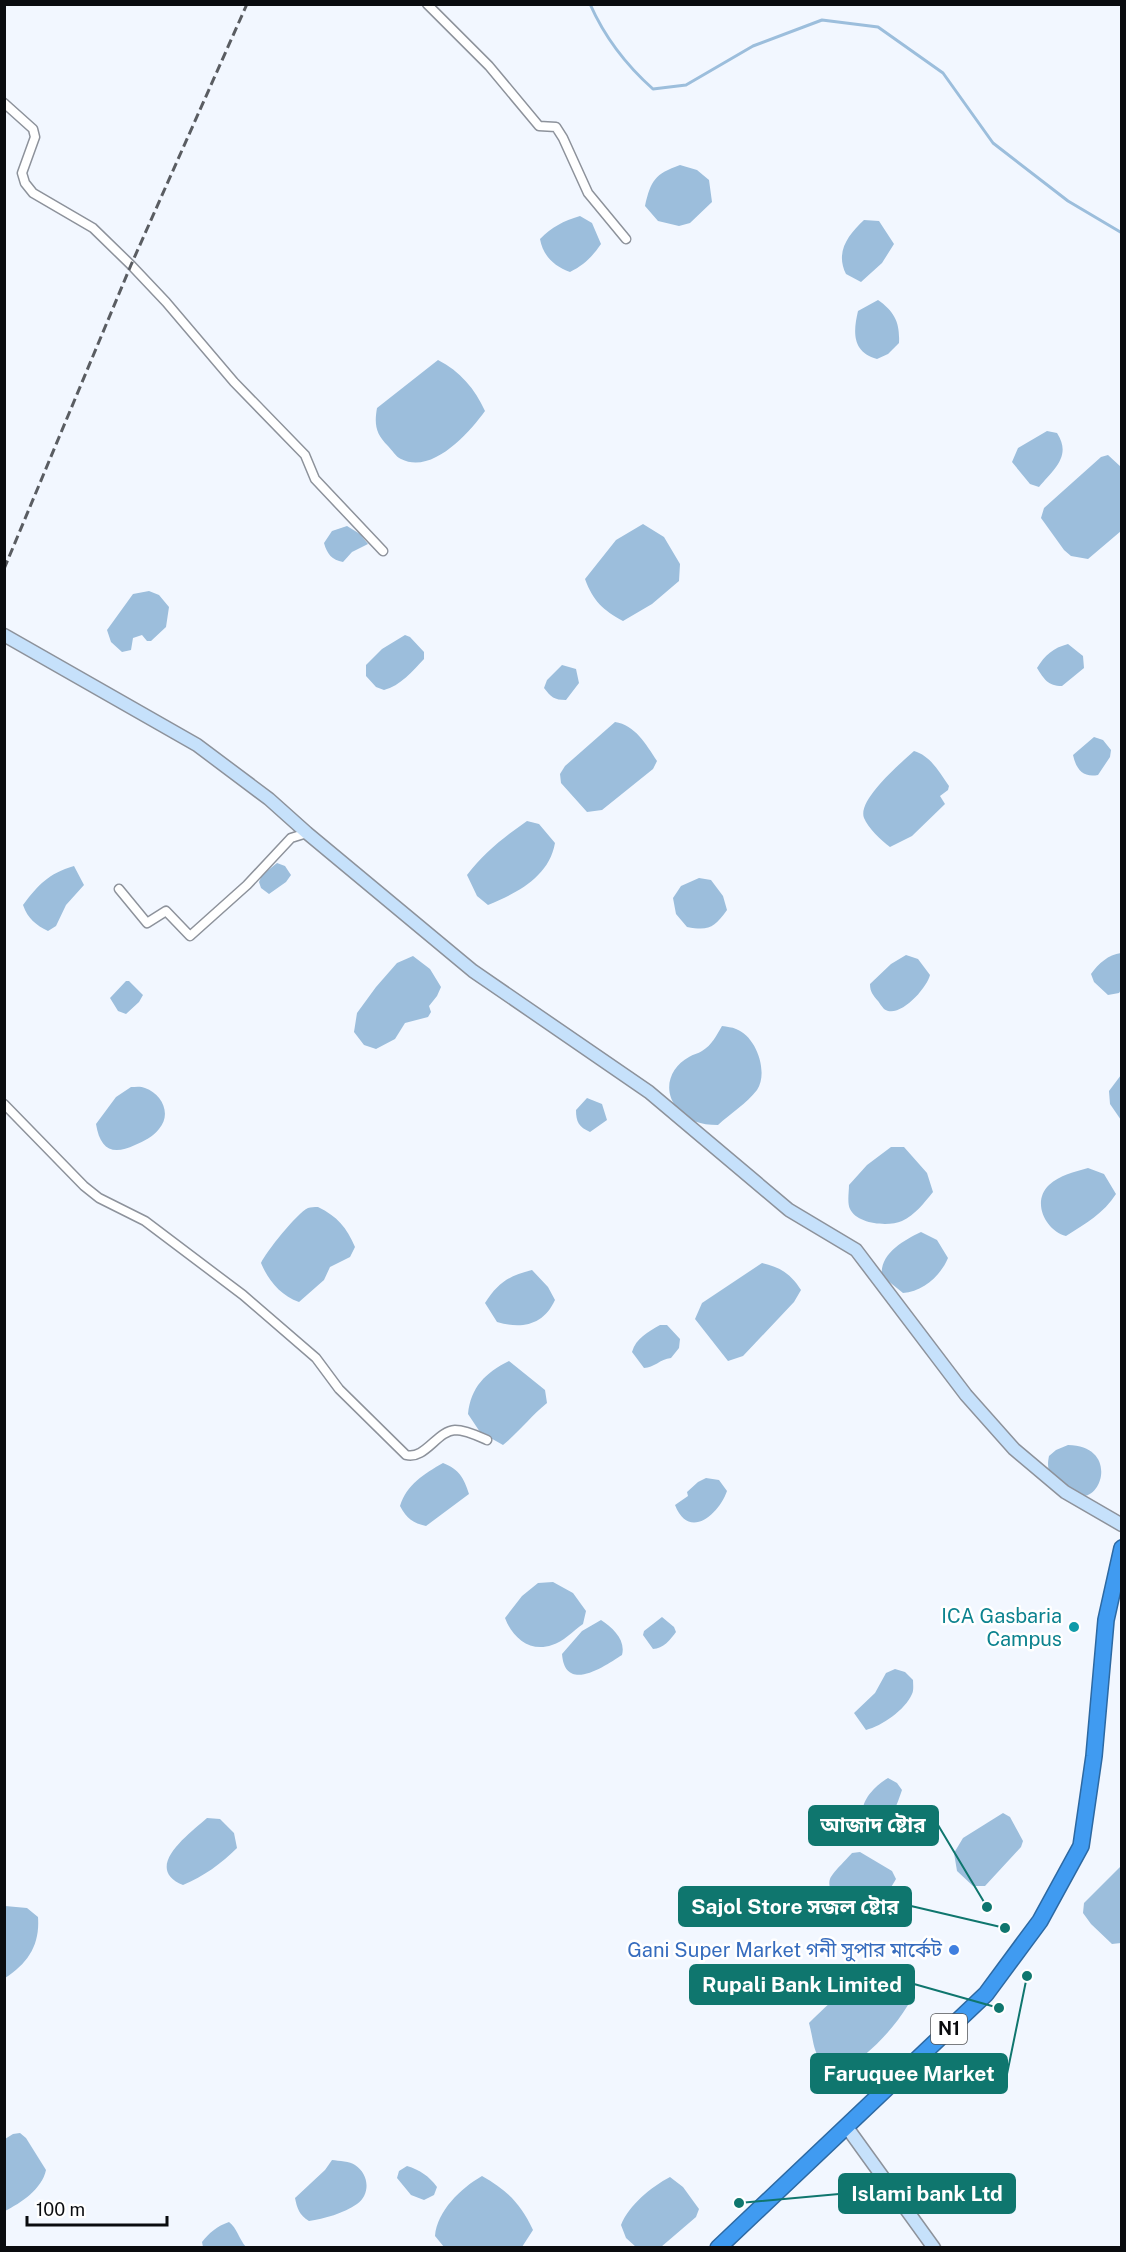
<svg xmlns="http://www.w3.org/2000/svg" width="1126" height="2252" viewBox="0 0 1126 2252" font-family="'Public Sans','Noto Sans Bengali',sans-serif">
	<rect width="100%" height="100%" fill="#f2f7ff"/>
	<path fill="#9cbedc" d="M 680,165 L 697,170 L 709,180 L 712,202 L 690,223 L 679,226 L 658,221 L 645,206 C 651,180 655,174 680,165 Z
		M 580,216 L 592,223 L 601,244 C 592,257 584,265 570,272 C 554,266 543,256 540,239 C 552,227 563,221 580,216 Z
		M 864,220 L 879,221 L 894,244 L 882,263 L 861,282 L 846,274 C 835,252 848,235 864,220 Z
		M 878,300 C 895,312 900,323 899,343 L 888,354 L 877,359 C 852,352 853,332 858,311 Z
		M 438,360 C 460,371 475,389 485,411 C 469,433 432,475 401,459 C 396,457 392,450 388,446 C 376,434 374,425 377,408 Z
		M 1047,431 L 1057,433 C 1072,456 1054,469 1039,487 L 1030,484 L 1012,462 L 1018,448 Z
		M 1108,455 L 1121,467 L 1121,531 L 1088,559 L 1071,556 L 1064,550 L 1041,518 L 1044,508 L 1101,457 Z
		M 643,524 L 664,537 L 680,564 L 679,581 L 652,604 L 623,621 C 603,610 593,601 585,579 L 616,540 Z
		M 347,526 L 360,534 L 368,544 L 352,552 L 343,562 C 332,560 327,554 324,543 L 332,531 Z
		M 149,591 L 159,595 L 169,607 L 166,627 L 151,641 L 147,641 L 142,635 L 133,638 L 131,650 L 122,652 L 111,642 L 107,630 L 133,594 Z
		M 405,635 L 410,637 L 424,652 L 424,659 C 413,671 400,686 384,690 L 376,687 L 366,676 L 366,665 L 382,649 Z
		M 1068,644 L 1083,656 L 1084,668 L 1062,686 C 1048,686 1044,679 1037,668 C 1045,655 1053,648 1068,644 Z
		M 562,665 L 576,669 L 579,683 L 566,700 C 554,700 551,697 544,688 L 547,680 Z
		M 615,722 C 635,725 646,744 657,761 L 653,769 L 602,810 L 587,812 L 561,783 L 560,774 L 565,766 Z
		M 1094,737 L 1103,740 L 1111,750 L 1110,757 L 1098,775 C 1083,778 1076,769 1073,755 Z
		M 914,751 C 931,756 939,772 949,786 L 948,790 L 940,796 L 945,804 L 912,836 L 890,847 C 881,840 868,828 864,818 C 857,800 901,763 914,751 Z
		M 527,821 L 539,824 L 555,843 C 549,877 517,893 488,905 L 477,896 L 467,875 C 484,853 504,837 527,821 Z
		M 277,863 L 285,866 L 291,875 L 286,882 L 269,894 L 261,888 L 259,882 L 262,875 Z
		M 74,866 L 84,885 L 66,905 L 56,926 L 48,931 C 36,925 28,919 23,905 C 39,884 48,874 74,866 Z
		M 699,878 L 711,880 L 723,896 L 727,910 C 714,928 709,931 687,927 L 676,914 L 673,898 L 681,886 Z
		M 1121,953 L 1121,990 L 1119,993 L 1108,995 L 1094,982 L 1091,974 C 1099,963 1108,955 1121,953 Z
		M 906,955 L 918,959 L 930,975 C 927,988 899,1020 884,1009 C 883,1008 878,1001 878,1001 C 873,995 870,992 870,984 L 891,964 Z
		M 413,956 L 430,969 L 441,987 L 437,996 L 429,1006 L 431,1012 L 428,1017 L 405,1023 L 395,1039 L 376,1049 L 364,1045 L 354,1032 L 357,1013 L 376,987 L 397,963 Z
		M 126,981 L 129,981 L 143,995 L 139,1002 L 126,1014 L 118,1011 L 110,998 Z
		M 722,1026 C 727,1027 732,1027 736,1029 C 756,1036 769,1072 757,1090 C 747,1103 730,1114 718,1125 C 700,1125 689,1121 677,1108 C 662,1090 670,1067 689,1057 C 693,1054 698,1054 702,1051 C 712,1045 716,1036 722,1026 Z
		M 1121,1075 L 1121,1120 L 1110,1104 L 1109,1091 Z
		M 131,1087 C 135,1087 141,1086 145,1088 C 162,1094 172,1114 159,1129 C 153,1137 144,1141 135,1145 C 112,1156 100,1149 96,1124 L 116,1097 Z
		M 587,1098 L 602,1104 L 607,1120 L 590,1132 C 579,1127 576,1122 576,1110 Z
		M 891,1147 L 904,1147 L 927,1173 L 933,1192 C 924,1203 915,1215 902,1221 C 888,1227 857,1224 850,1209 C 847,1203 849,1192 849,1185 L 867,1165 Z
		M 1088,1168 L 1104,1174 L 1116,1194 C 1104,1213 1085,1224 1066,1236 C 1046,1231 1031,1202 1049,1185 C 1060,1175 1074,1172 1088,1168 Z
		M 318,1207 C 337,1216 347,1228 355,1247 L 350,1257 L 330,1267 L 324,1280 L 299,1302 C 281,1296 268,1280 261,1263 C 266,1252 297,1213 308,1208 C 311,1207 314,1207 318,1207 Z
		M 921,1232 L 937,1240 L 948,1258 C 941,1275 923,1292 903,1293 L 882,1276 C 879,1254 904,1240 921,1232 Z
		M 762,1263 C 780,1267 791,1274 801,1290 L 794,1302 L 743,1356 L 728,1361 L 695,1319 L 702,1303 Z
		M 532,1270 L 548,1287 L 555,1300 C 543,1326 521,1329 497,1322 L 485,1303 C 498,1283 508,1276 532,1270 Z
		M 660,1325 L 667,1325 L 680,1339 L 679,1348 L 671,1358 C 660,1359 654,1368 644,1368 L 632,1352 C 636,1338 648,1332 660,1325 Z
		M 509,1361 L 545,1390 L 547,1403 C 531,1416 519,1432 503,1445 L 480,1432 L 468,1414 C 471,1387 485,1373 509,1361 Z
		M 1068,1445 C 1120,1446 1102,1506 1075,1495 C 1070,1493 1065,1487 1061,1483 C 1050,1474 1046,1471 1049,1456 L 1056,1450 Z
		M 443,1463 C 459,1469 464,1478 469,1494 L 426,1526 C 413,1523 407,1519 400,1506 C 407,1484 424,1474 443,1463 Z
		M 706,1478 L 719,1480 L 727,1491 C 719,1514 689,1541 675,1505 L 688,1496 L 687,1492 L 698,1482 Z
		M 553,1582 L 573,1593 L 586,1611 L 583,1624 C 573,1631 563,1642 552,1645 C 530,1653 512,1637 505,1618 L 522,1596 L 538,1583 Z
		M 662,1617 L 674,1627 L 676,1632 C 671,1639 663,1649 653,1649 L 643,1635 L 644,1631 Z
		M 601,1620 C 613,1628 626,1640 622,1655 C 605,1666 565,1694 562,1654 L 582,1631 Z
		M 895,1669 L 905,1672 L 913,1680 C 913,1684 914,1690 912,1694 C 905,1710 882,1726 866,1730 L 854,1713 L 875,1693 L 886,1673 Z
		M 888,1778 L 897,1783 L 902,1790 C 897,1804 892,1824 874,1825 C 849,1813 872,1787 888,1778 Z
		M 1003,1813 L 1010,1817 L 1023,1841 L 1021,1847 L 985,1886 L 973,1886 L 957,1871 L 954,1853 L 963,1838 Z
		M 207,1818 L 220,1819 L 234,1833 L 237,1848 C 221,1864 204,1876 183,1885 C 142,1868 189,1834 207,1818 Z
		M 860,1852 L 892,1871 L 896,1879 C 886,1896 876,1912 857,1918 C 848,1911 825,1893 830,1879 C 832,1873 847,1859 852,1853 Z
		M 1121,1866 L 1121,1943 L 1112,1944 L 1091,1924 L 1083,1913 L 1084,1903 Z
		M 5,1906 L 27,1908 L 38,1917 C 40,1945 28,1963 5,1978 Z
		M 880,1971 L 887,1976 L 908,2005 C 891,2033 866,2057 838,2074 C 811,2056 816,2050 809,2023 C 829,2003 853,1981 880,1971 Z
		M 20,2133 L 26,2138 L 46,2170 C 42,2189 21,2203 5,2211 L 5,2139 L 13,2134 Z
		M 332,2160 C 339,2161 350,2161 355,2165 C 369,2174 371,2194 357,2204 C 344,2213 324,2219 309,2221 C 299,2215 297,2208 295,2198 L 325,2170 Z
		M 407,2166 C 420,2170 429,2176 437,2187 L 434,2195 L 424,2200 L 411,2195 L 397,2178 L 399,2171 Z
		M 482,2176 C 507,2190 521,2204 533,2230 L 522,2247 L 444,2247 L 435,2236 C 437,2211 461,2188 482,2176 Z
		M 670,2177 L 683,2187 L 699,2209 L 696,2217 L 661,2247 L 636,2247 L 626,2238 L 621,2225 C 629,2205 651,2187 670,2177 Z
		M 229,2222 C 237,2228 239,2239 246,2247 L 203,2247 L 202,2242 C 209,2233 217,2226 229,2222 Z"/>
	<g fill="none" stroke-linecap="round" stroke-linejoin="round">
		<path stroke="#9cbedc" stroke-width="3" d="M 590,4 C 605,38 626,65 653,89 L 686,85 L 753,46 L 822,20 L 878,27 L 943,73 L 993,143 L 1068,201 L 1122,233"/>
		<g stroke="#8d929b" stroke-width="11">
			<path id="street" d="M 427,4 L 489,66 L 539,126 L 556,127 L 563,138 L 588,193 L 626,239
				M 4,103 L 33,129 L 35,137 L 22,173 L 25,183 L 33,193 L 93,228 L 131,265 L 166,302 L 234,382 L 305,455 L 315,479 L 383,551
				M 119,889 L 147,923 L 166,911 L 190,936 L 247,885 L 291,838 L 307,833
				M 4,1104 L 84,1186 L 99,1198 L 145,1221 L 243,1295 L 316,1358 L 339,1389 L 406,1455 C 425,1460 437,1431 455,1430 C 466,1430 478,1436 487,1440"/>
		</g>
		<g stroke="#8d929b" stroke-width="15">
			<path id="secondary" d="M 4,635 L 197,745 L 269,799 L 307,833 L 473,971 L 649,1092 L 789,1210 L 856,1250 L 966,1395 L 1014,1449 L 1065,1492 L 1122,1525
				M 846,2126 L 934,2248"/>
		</g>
		<g stroke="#2d69a2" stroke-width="18">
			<path id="highway" d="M 718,2248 L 986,1994 L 1040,1921 L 1081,1846 L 1094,1756 L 1106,1620 L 1122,1548"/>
		</g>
		<use href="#street" stroke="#fff" stroke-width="8"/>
		<use href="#secondary" stroke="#c6e1fb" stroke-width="12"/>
		<use href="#highway" stroke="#409bf1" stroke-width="15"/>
		<path stroke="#5a5d62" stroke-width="3" stroke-dasharray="9 4.5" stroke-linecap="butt" d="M 4,569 L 131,265 L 247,4"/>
	</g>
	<circle fill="#0f9aa8" stroke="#fff" stroke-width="2" cx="1074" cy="1627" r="6"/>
	<circle fill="#3f7fe0" stroke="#fff" stroke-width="2" cx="954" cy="1950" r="6"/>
	<g text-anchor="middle" stroke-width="5" stroke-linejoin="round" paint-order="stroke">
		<rect fill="#fff" stroke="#545557" stroke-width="1.5" x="931" y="2014" width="36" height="30" rx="4.5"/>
		<g font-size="18" font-weight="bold" fill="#0a0c0f">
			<text x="949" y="2035">N1</text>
		</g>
		<g font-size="20" fill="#0d838f" stroke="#fff" text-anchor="end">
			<text x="1062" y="1623">ICA Gasbaria<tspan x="1062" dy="23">Campus</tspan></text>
		</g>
		<g font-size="20" fill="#366cbe" stroke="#fff" text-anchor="end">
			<text x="942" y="1957">Gani Super Market গনী সুপার মার্কেট</text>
		</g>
	</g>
	<path fill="none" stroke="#0f766e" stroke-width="2" d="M987 1907L938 1825M1005 1928L911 1906M999 2008L914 1984M1027 1976L1007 2074M739 2203L839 2194"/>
	<g fill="#0f766e" stroke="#fff" stroke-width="2">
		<circle cx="987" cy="1907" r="6"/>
		<circle cx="1005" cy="1928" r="6"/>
		<circle cx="999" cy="2008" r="6"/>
		<circle cx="1027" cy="1976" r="6"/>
		<circle cx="739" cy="2203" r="6"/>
	</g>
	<g fill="#0f766e" stroke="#0f766e" stroke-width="2">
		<rect x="809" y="1806" width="129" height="39" rx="6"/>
		<rect x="679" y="1887" width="232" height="39" rx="6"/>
		<rect x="690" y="1965" width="224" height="39" rx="6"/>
		<rect x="811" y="2054" width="196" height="39" rx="6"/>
		<rect x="839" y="2174" width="176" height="39" rx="6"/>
	</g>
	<g font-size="21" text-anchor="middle" font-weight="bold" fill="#fff">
		<text x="873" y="1832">আজাদ ষ্টোর</text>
		<text x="795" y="1914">Sajol Store সজল ষ্টোর</text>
		<text x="802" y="1992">Rupali Bank Limited</text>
		<text x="909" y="2081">Faruquee Market</text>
		<text x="927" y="2201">Islami bank Ltd</text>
	</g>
	<rect width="1126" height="2252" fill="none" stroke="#0a0c0f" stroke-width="12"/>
	<path d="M27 2216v9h140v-9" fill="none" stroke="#0a0c0f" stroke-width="3"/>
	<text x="36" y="2216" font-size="18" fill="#0a0c0f" stroke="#ffffff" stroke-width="4.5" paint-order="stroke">100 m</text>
</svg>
